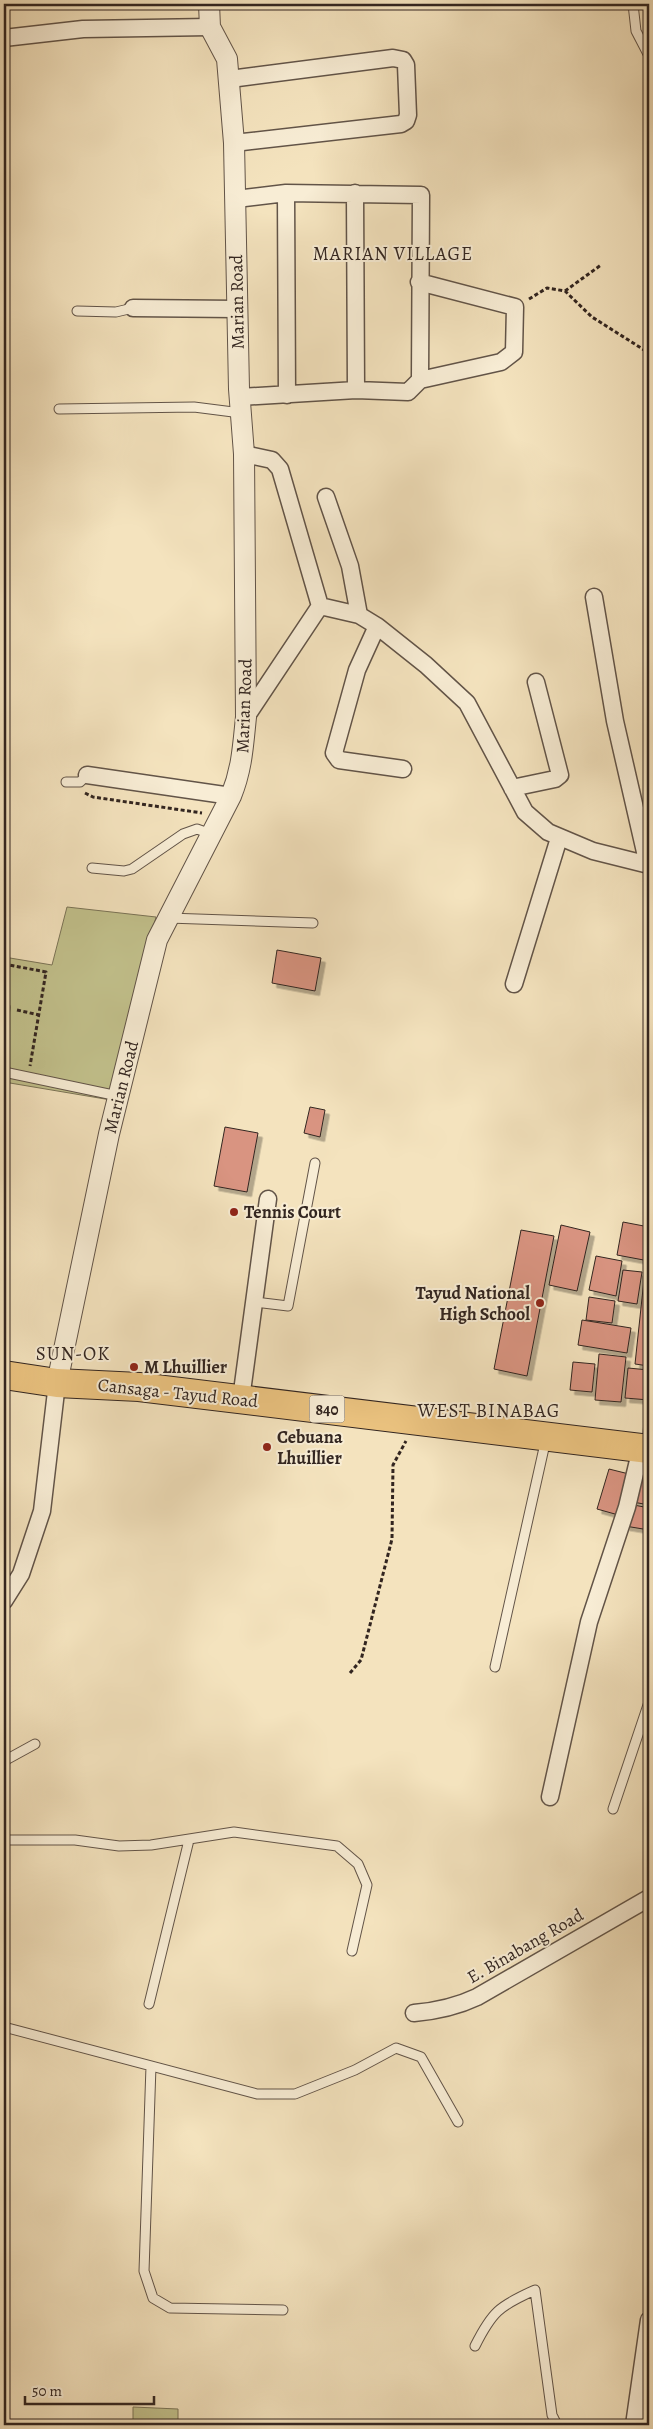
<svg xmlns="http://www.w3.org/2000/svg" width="653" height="2429" viewBox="0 0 653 2429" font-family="Alegreya,serif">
	<defs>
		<filter id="shadow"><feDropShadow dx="4.5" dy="4.5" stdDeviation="0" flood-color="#0004"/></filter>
	</defs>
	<rect width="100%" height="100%" fill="#f4e3be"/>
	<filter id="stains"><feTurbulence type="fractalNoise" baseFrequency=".004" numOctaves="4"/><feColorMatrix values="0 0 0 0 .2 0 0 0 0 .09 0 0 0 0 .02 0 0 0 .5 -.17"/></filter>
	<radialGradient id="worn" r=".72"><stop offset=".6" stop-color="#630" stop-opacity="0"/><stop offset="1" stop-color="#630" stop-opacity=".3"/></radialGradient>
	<path fill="#c2c18c" stroke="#7a7356" d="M 67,907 L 156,917 L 111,1100 L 4,1082 L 4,957 L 52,965 Z
		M 133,2407 L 178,2409 L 178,2425 L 133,2425 Z"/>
	<path fill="#d99481" stroke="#322520" filter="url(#shadow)" d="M 277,950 L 321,958 L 315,991 L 272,983 Z
		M 310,1107 L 325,1110 L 320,1137 L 304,1133 Z
		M 225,1127 L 258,1133 L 247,1192 L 214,1186 Z
		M 623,1222 L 649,1227 L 649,1261 L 617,1255 Z
		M 561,1225 L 590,1232 L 577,1291 L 549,1285 Z
		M 521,1230 L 554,1236 L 527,1376 L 494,1369 Z
		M 596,1256 L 622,1261 L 616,1296 L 589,1290 Z
		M 623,1270 L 642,1272 L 637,1304 L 618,1301 Z
		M 645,1270 L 649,1271 L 649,1366 L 635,1364 Z
		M 589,1297 L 615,1301 L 612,1323 L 586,1320 Z
		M 582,1320 L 631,1328 L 627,1353 L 578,1345 Z
		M 599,1354 L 626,1357 L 621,1402 L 595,1400 Z
		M 573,1362 L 595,1364 L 592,1392 L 570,1390 Z
		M 628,1368 L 649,1370 L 649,1400 L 625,1398 Z
		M 609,1469 L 633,1475 L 622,1516 L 597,1509 Z
		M 637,1479 L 649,1482 L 649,1505 L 633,1502 Z
		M 629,1504 L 649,1508 L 649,1530 L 625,1526 Z"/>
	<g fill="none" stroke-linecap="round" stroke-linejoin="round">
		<g stroke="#625448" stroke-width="11">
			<path id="service" d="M 633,4 L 636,31 L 649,56
				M 77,311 L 116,312 L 133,308
				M 59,409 L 194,407 L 241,413
				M 66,782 L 80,782 L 87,775
				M 92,868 L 124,871 L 132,869 L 183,834 L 197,829 L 211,834
				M 168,918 L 313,923
				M 4,1017 L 5,1007
				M 4,1072 L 118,1096
				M 255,1302 L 288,1306 L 315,1163
				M 647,1446 L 649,1421
				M 495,1667 L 546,1439
				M 4,1761 L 35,1744
				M 613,1809 L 649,1702
				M 4,1840 L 75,1840 L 119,1846 L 151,1845 L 234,1832 L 337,1846 L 358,1864 L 367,1885 L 352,1951
				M 149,2004 L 189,1840
				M 4,2027 L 257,2094 L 295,2094 L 355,2070 L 396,2048 L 421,2057 L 458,2122
				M 151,2066 L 144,2271 L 153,2298 L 170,2308 L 283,2310
				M 475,2346 C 492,2312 499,2306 535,2290 L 552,2415 L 557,2425"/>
		</g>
		<g stroke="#625448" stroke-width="19">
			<path id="minor" d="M 4,38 L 83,29 L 210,27
				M 230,79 L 393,58 L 403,60 L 406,65 L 408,115 L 406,121 L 401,124 L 234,143
				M 286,193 L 287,395
				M 355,193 L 356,390
				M 236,199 L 286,193 L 421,195 L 420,380
				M 133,308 L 237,309
				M 240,397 L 356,390 L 408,392 L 420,380 L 501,362 L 514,352 L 515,307 L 419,282
				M 244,454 L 272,460 L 280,469 L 320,606 L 246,717
				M 326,497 L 350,566 L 359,615
				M 594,597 L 615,721 L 648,865
				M 320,606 L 359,615 L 377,626 L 426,665 L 467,703 L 525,812 L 548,832 L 593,851 L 649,865
				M 377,626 L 357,670 L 334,753 L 339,760 L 403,769
				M 87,775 L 231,796
				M 512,788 L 555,779 L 560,775 L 536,682
				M 514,984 L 559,838
				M 241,1399 L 268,1199
				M 4,1601 L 21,1574 L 42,1511 L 57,1383
				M 550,1797 L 589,1622 L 627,1507 L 641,1448
				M 414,2013 C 437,2011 456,2007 477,1997 L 649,1898
				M 634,2425 L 649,2320"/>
		</g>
		<g stroke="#625448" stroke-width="22">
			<path id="tertiary" d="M 57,1383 L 109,1134 L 157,940 L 231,796 C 242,769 243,746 246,717 L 244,454 L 239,389 L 234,143 L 227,59 L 210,27 L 209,4"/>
		</g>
		<g stroke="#322520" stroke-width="30">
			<path id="trunk" d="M 4,1375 L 57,1383 L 139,1387 L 649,1449"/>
		</g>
		<path stroke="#322520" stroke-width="3" stroke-dasharray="4 2.5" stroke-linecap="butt" d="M 565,291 L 601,265
			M 529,299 L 547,288 L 565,291 L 592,317 L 649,353
			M 85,793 L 93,797 L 202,813
			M 4,964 L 46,972 L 30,1066
			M 17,1010 L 39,1015
			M 350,1673 L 361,1660 L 392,1539 L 393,1465 L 406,1441"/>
		<use href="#service" stroke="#f8edd5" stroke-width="9"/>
		<use href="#minor" stroke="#f8edd5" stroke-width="16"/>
		<use href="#tertiary" stroke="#f8edd5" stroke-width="20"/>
		<use href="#trunk" stroke="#eac27f" stroke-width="28"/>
	</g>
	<g fill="#8f2418" stroke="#f8edd5" stroke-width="2">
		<circle cx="234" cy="1212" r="5"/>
		<circle cx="540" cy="1303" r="5"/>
		<circle cx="134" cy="1367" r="5"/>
		<circle cx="267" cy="1447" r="5"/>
	</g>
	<g text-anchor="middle" stroke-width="4" stroke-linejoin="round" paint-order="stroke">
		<rect fill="#f8edd5" stroke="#6d6156" stroke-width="1" x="309.5" y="1395.5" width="35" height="27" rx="4"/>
		<g font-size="16" font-weight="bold" fill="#322520">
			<text x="327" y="1415">840</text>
		</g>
		<g font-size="18" fill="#322520" stroke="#f8edd5">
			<text transform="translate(237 302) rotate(-91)" y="6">Marian Road</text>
			<text transform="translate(244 706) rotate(-88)" y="6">Marian Road</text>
			<text transform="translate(121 1087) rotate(-76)" y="6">Marian Road</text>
			<text transform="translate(178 1393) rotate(6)" y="6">Cansaga - Tayud Road</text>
			<text transform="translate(525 1946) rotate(-30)" y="6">E. Binabang Road</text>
		</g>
		<g font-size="18" font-weight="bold" fill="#322520" stroke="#f8edd5" text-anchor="start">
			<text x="244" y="1218">Tennis Court</text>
			<text x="530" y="1299" text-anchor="end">Tayud National<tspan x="530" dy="21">High School</tspan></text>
			<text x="144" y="1373">M Lhuillier</text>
			<text x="277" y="1443">Cebuana<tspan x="277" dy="21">Lhuillier</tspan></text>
		</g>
		<g font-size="19" letter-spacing="1" fill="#322520" stroke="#f8edd5">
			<text x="393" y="260">MARIAN VILLAGE</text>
			<text x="73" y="1360">SUN-OK</text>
			<text x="489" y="1417">WEST BINABAG</text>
		</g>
	</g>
	<rect width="653" height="2429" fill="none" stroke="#f4e3be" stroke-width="20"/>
	<rect x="5" y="5" width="643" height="2419" fill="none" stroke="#322520" stroke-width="2.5"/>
	<rect x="10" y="10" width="633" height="2409" fill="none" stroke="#322520"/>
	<path d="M25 2396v8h129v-8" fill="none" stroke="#322520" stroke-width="2.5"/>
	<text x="32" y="2396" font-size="15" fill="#322520" stroke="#f8edd5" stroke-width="4" paint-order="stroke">50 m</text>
	<rect width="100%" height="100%" filter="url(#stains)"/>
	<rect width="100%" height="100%" fill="url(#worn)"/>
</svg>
